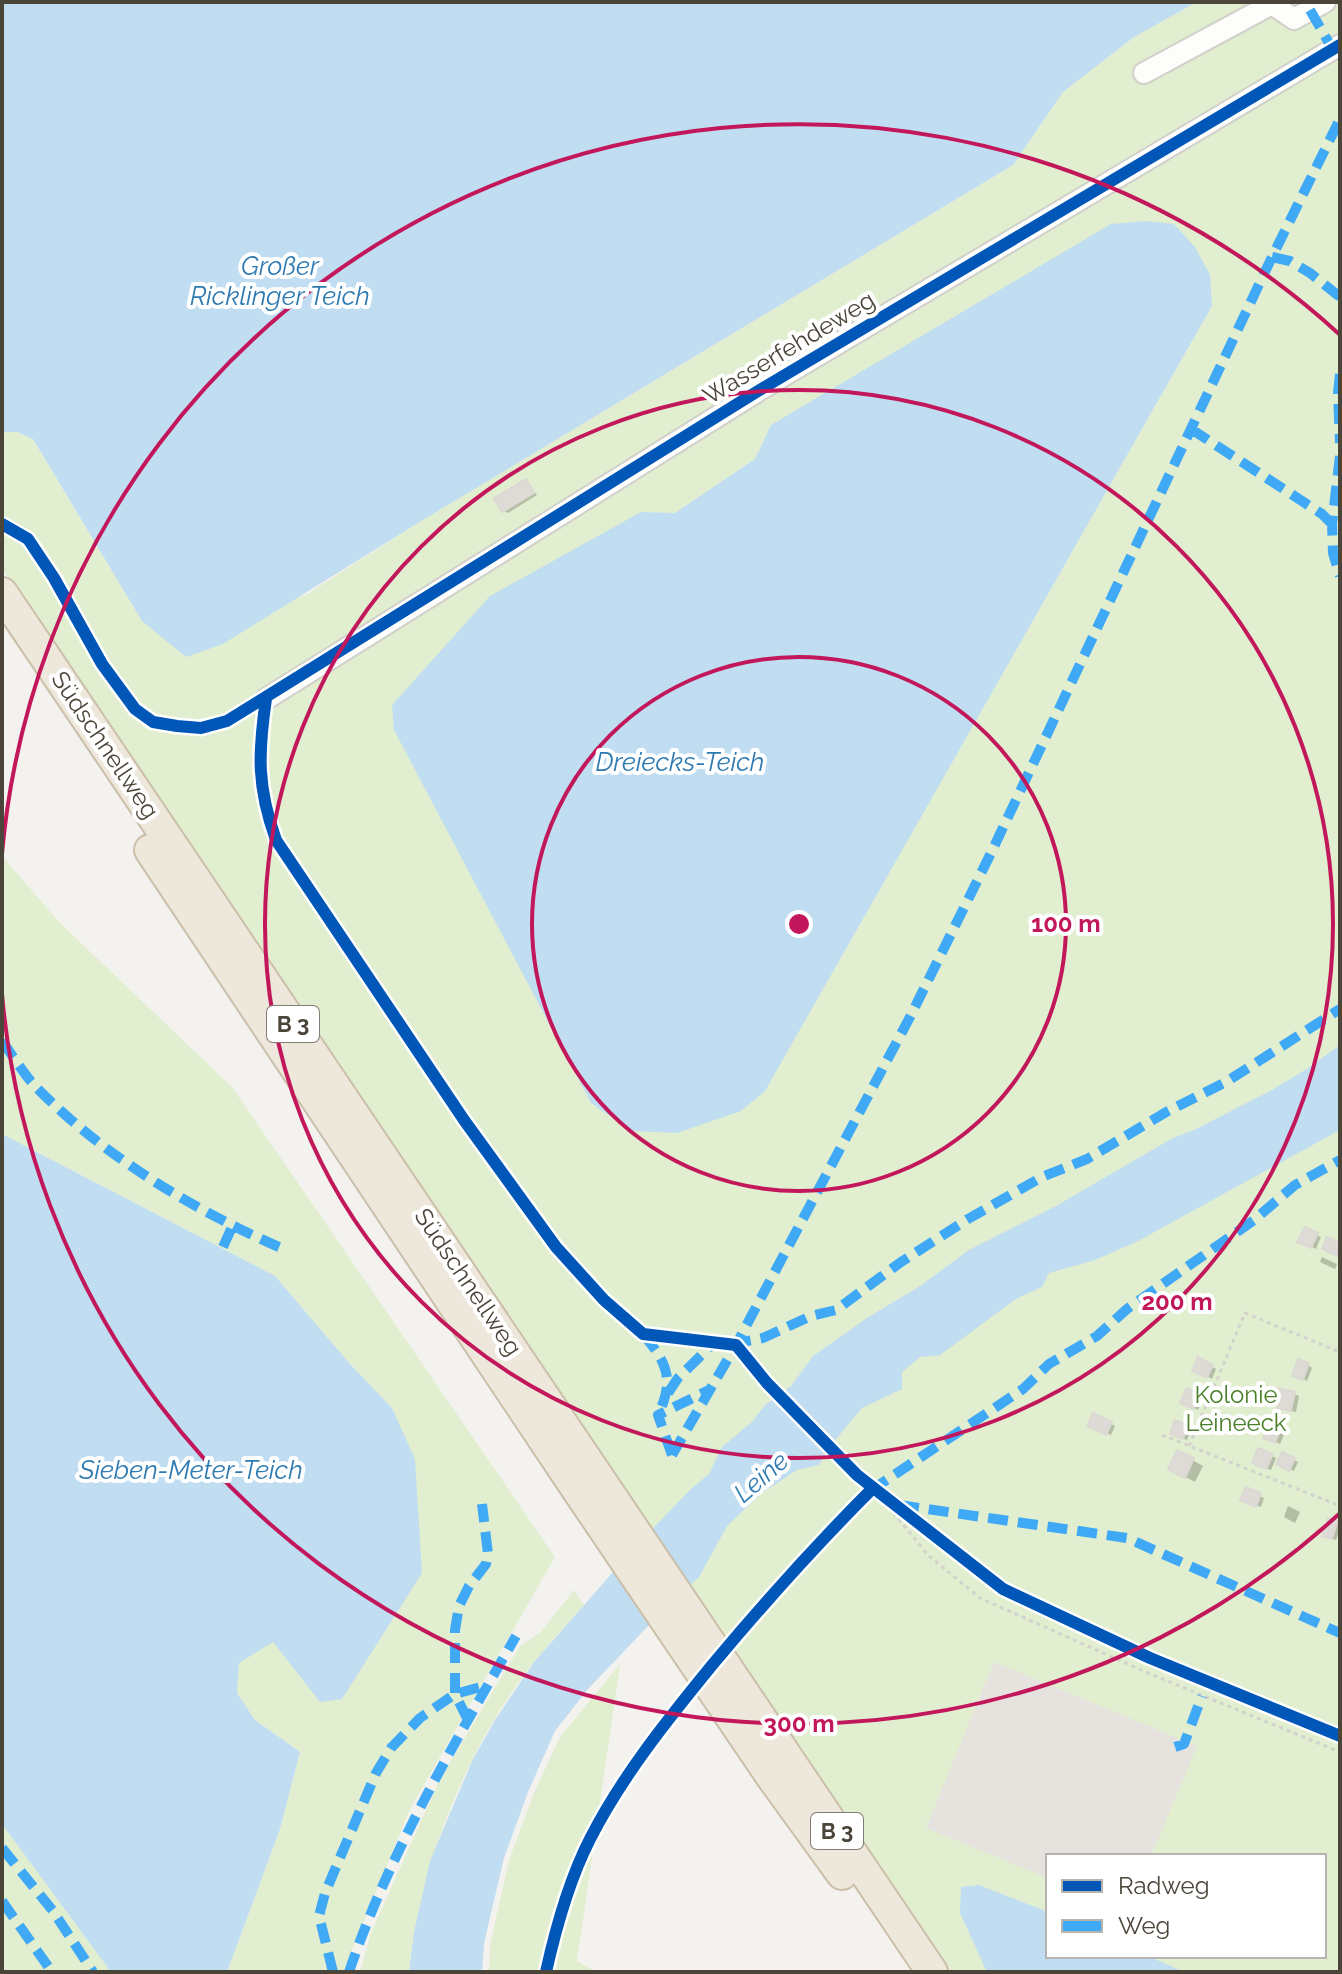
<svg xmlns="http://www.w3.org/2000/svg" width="1342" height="1974" viewBox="0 0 1342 1974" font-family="Raleway,sans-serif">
	<rect width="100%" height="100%" fill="#f4f2ee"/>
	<path fill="#e1eecf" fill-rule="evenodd" d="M 1197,2 L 1340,2 L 1340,1972 L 948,1972 L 2,568 L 2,432 L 17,432 L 33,439 L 142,621 L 304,596 L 418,523 L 1013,165 L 1063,92 L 1134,37 ZM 1210,275 L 1212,306 L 765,1090 L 640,512 L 675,513 L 755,459 L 771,425 ZM 1048,1856 L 1324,1856 L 1324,1956 L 1048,1956 Z
		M 2,856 L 60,923 L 232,1087 L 555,1557 L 410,1809 L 343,1972 L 227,1972 L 280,1829 L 300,1752 L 255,1720 L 237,1693 L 239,1663 L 273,1641 L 293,1666 L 392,1408 L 350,1364 L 275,1276 L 2,1134 Z
		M 574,1590 L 584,1605 C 567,1624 550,1642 535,1661 C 465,1749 422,1861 409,1972 L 360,1972 L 371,1933 L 439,1781 L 520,1646 L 541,1632 Z
		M 620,1664 L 577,1961 L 596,1972 L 489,1972 L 490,1945 L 509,1860 L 534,1793 L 560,1737 Z
		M 2,1824 L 111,1972 L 2,1972 Z"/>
	<path fill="#e6e3df" d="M 994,1662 L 1197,1746 L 1151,1856 L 1048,1856 L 1048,1878 L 926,1828 Z"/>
	<path fill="#c0ddf1" d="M 2,2 L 1197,2 L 1134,37 L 1063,92 L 1013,165 L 418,523 L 223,644 L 186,657 L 142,621 L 33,439 L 17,432 L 2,432 Z
		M 1146,221 L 1174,224 L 1195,247 L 1210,275 L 1212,306 L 765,1091 L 741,1111 L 677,1133 L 631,1131 L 591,1103 L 394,730 L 392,705 L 490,596 L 641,512 L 675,513 L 755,459 L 771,425 L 1111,224 Z
		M 1340,1045 L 1338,1131 L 1138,1241 L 1095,1260 L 1049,1273 L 1042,1287 L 1016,1299 L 940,1355 L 920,1357 L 902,1372 L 902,1389 L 862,1408 L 836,1439 L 819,1465 L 797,1470 L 762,1493 L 727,1526 L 699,1577 L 670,1603 L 588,1689 L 555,1731 L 528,1792 L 504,1858 L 484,1943 L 482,1972 L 409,1972 L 414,1932 L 430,1861 L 472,1761 L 495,1720 L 534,1662 L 636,1546 L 691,1489 L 709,1474 L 722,1447 L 752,1422 L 765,1405 L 791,1386 L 813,1356 L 867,1318 L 920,1286 L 969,1250 L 1056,1206 L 1171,1139 L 1194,1130 L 1272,1090 L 1305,1070 Z
		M 2,1134 L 275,1276 L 350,1364 L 392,1408 L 415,1459 L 422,1573 L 342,1699 L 320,1702 L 273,1642 L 239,1663 L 237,1693 L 255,1720 L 300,1752 L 280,1829 L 227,1972 L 111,1972 L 2,1824 Z
		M 979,1885 L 1048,1912 L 1048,1956 L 1148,1956 L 1184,1972 L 987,1972 L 960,1913 L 961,1887 Z"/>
	<path fill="#0003" d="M 526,482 L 537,495 L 508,513 L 503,510 Z
		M 1305,1230 L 1321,1237 L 1316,1249 L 1300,1241 Z
		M 1322,1257 L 1337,1264 L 1335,1269 L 1320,1262 Z
		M 1199,1360 L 1216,1369 L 1212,1379 L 1194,1370 Z
		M 1308,1365 L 1312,1368 L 1307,1381 L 1298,1377 Z
		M 1188,1390 L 1204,1398 L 1198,1410 L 1182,1402 Z
		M 1294,1394 L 1299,1396 L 1296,1412 L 1283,1409 Z
		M 1094,1416 L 1115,1426 L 1111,1435 L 1089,1425 Z
		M 1270,1425 L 1285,1432 L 1280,1444 L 1270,1439 Z
		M 1187,1426 L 1192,1429 L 1187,1440 L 1176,1436 Z
		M 1178,1452 L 1203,1466 L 1195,1482 L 1180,1474 Z
		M 1283,1454 L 1298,1462 L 1294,1471 L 1278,1464 Z
		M 1272,1456 L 1276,1458 L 1271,1470 L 1258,1465 Z
		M 1247,1490 L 1264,1498 L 1261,1507 L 1247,1502 Z
		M 1288,1506 L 1300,1512 L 1295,1523 L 1284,1517 Z
		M 1337,1522 L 1340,1529 L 1336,1540 L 1329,1538 Z"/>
	<path fill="#dedbd6" stroke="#dcd9d4" stroke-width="2" d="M 526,479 L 534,493 L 502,512 L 494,498 Z
		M 1305,1227 L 1318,1233 L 1311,1248 L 1297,1242 Z
		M 1327,1237 L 1340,1243 L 1340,1257 L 1322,1249 Z
		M 1198,1357 L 1213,1365 L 1207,1378 L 1192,1371 Z
		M 1298,1359 L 1309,1363 L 1303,1380 L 1292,1376 Z
		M 1187,1388 L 1200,1394 L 1193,1409 L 1180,1403 Z
		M 1276,1388 L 1295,1392 L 1291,1411 L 1277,1408 L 1278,1399 L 1273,1398 Z
		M 1093,1413 L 1112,1422 L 1106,1435 L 1087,1426 Z
		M 1175,1420 L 1188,1425 L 1183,1439 L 1170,1434 Z
		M 1269,1423 L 1281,1428 L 1275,1443 L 1263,1438 Z
		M 1258,1448 L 1273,1454 L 1266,1469 L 1252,1463 Z
		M 1177,1450 L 1194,1458 L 1185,1478 L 1168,1469 Z
		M 1282,1452 L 1295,1458 L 1289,1471 L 1276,1464 Z
		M 1246,1487 L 1261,1493 L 1256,1507 L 1240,1500 Z
		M 1328,1518 L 1338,1520 L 1332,1539 L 1322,1536 Z"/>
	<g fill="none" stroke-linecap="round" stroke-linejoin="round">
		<g stroke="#d2d0cb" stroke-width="24">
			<path id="minor" d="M 1144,73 L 1272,4 L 1294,19 L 1325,2
				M 266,699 L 758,391 L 1340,45"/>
		</g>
		<g stroke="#ccbfa9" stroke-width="34">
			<path id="highway" d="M 2,593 L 932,1972
				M 150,850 L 570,1479 L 771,1776 L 842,1874"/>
		</g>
		<path stroke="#d3d2cc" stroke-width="3" stroke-dasharray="4 4" stroke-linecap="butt" d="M 767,1383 L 857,1475
			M 1162,1435 L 1340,1506
			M 1189,1446 L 1245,1313 L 1340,1352
			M 873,1488 L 928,1555 L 980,1598 L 1148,1673 L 1340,1752"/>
		<use href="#minor" stroke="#fdfdfc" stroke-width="20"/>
		<use href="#highway" stroke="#ede8db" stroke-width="30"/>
		<path stroke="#3fa9f5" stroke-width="10" stroke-dasharray="20 10" stroke-linecap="butt" d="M 1310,10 L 1333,50
			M 1272,257 L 1290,261 L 1310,273 L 1340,297
			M 1340,374 L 1338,393 L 1340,443
			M 1191,429 L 1322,514 L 1332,524
			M 1340,456 L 1332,524 L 1333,553 L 1340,576
			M 2,1041 C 13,1056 23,1073 35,1086 C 105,1158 197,1212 288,1251
			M 223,1247 L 232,1227
			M 643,1334 C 667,1363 675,1379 658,1415
			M 731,1344 L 763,1338 L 811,1316 L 836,1310 L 901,1262 L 968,1219 L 1042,1177 L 1087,1159 L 1168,1111 L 1226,1082 L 1340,1009
			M 668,1393 L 678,1378 L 715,1342
			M 672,1455 L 736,1345 L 910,1017 L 991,853 L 1272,257 L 1340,119
			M 672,1455 L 658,1415 L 709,1390
			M 870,1491 L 1023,1389 L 1049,1364 L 1097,1336 L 1127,1309 L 1254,1220 L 1295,1185 L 1340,1160
			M 899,1505 L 1127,1538 L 1340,1633
			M 468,1720 L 455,1694 L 455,1630 L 459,1606 L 469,1586 L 486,1564 L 488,1554 L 482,1504
			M 1175,1747 L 1184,1744 L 1202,1696
			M 2,1848 L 53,1911 L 93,1972
			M 2,1901 L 52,1972
			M 333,1972 L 319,1916 L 325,1893 L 376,1773 L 391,1748 L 420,1718 L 455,1694 L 488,1685
			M 349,1972 C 389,1853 454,1744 516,1636"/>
		<g stroke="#fff" stroke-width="17">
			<path id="cycleway" d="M 2,524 L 28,539 L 54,578 L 102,664 L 135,709 L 153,722 L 177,726 L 201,728 L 227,721 L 758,391 L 1340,45
				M 266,699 C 258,754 257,787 276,840 L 464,1120 L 556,1247 L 604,1300 L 643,1334 L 736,1345 L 767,1383 L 857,1475 L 1003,1589 L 1150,1658 L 1340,1736
				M 546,1972 C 556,1927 569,1880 590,1839 C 622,1776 668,1719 713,1664 C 764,1603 816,1545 873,1488"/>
		</g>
		<use href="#cycleway" stroke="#0057b8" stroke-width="12"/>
	</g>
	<g fill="none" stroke="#c2185b" stroke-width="4">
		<circle cx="799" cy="924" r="267"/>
		<circle cx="799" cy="924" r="534"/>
		<path d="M1339 1514A800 800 0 0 1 2 994M2 854A800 800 0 0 1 1339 334"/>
	</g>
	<g text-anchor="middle" stroke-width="8" stroke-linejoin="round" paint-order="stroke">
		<g fill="#fff" stroke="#817c74" stroke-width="2">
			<rect x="267" y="1006" width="52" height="36" rx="6"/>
			<rect x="811" y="1813" width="52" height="36" rx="6"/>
		</g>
		<g font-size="22" font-weight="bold" fill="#4b4439">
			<text x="293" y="1032">B 3</text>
			<text x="837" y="1839">B 3</text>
		</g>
		<g font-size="24" fill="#4b4439" stroke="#fff">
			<text transform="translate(789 348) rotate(-31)" y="8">Wasserfehdeweg</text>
			<text transform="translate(105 745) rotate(56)" y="8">Südschnellweg</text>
			<text transform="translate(468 1282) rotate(56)" y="8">Südschnellweg</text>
		</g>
		<g font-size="24" fill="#4a7f2a" stroke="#fff">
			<text x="1236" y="1403">Kolonie<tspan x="1236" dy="28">Leineeck</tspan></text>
		</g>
		<g font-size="26" font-style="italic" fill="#2e7ab2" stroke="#fff">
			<text x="280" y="275">Großer<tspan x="280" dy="30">Ricklinger Teich</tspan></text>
			<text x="680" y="771">Dreiecks-Teich</text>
			<text x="191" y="1479">Sieben-Meter-Teich</text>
			<text transform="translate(761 1477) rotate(-41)" y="9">Leine</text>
		</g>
	</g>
	<circle cx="799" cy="924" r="12" fill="#c2185b" stroke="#fff" stroke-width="4"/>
	<g font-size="24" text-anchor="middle" font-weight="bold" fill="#c2185b" stroke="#fff" stroke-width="8" stroke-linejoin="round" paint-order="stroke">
		<text x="1066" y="932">100 m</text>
		<text x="1177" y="1310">200 m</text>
		<text x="799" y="1732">300 m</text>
	</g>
	<rect width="1342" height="1974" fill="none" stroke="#4b4439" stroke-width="8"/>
	<rect x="1046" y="1854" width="280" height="104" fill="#ffffff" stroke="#b7b4b0" stroke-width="2"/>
	<rect x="1062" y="1880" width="40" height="12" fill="#0057b8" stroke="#b7b4b0" stroke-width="2"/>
	<text x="1118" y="1894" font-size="24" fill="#4b4439">Radweg</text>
	<rect x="1062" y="1920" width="40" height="12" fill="#3fa9f5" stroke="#b7b4b0" stroke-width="2"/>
	<text x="1118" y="1934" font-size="24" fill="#4b4439">Weg</text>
</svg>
